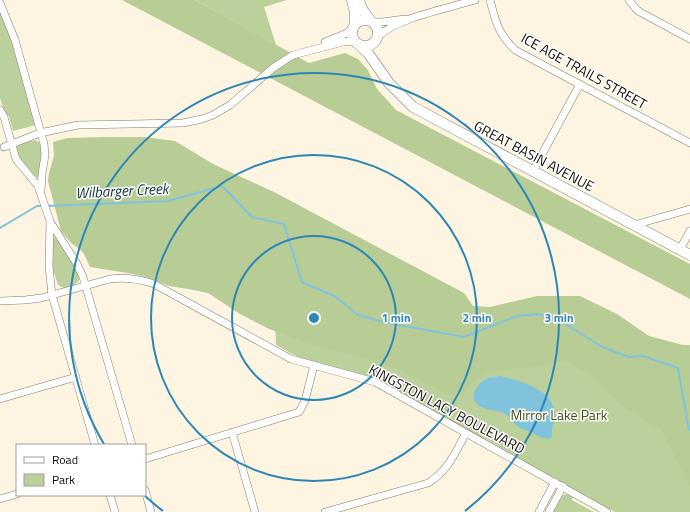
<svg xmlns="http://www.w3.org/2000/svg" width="690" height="512" viewBox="0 0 690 512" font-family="'Titillium Web',sans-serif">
	<rect width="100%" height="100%" fill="#fdf4e1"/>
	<path fill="#bcd09c" d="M 195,0 L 287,0 L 264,7 L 276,45 Z
		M 0,12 L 11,38 L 36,125 L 13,131 L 9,117 L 4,110 L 0,98 Z
		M 35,140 L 39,142 C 43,152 42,169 37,178 L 22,163 L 16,148 L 20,144 Z
		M 55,237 L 71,260 L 80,278 L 78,282 L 74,285 L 64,288 L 58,285 L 52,266 L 53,238 Z
		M 274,305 L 578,357 L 661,430 L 690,470 L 690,512 L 615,512 L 545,474 L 488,440 L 472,433 L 376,378 L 303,360 L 276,345 Z
		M 568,494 L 573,497 L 572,500 L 594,512 L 553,512 L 563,495 Z"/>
	<path fill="#b8cd96" d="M 122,0 L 195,0 L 309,63 L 345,53 L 358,59 L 368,70 L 377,89 L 396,110 L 690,264 L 690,299 Z
		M 109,137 L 144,137 L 175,141 L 213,164 L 274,192 L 464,293 L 473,306 L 490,307 L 537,296 L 580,296 L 617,314 L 649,336 L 683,345 L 690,345 L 690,486 L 661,430 L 624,407 L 584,371 L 567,361 L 488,373 L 470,385 L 464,396 L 447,394 L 384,363 L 315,346 L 269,329 L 240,314 L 208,293 L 188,289 L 169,286 L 146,277 L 128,273 L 90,267 L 84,254 L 80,249 L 71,243 L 61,231 L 48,181 L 49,173 L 54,156 L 53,142 L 67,138 Z"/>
	<path fill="#7fc4dc" d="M 500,376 C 526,382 564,393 553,426 C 551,430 553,434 551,438 C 541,440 537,434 528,431 C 525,429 520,429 517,426 C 513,423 511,417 507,415 C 498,409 485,411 478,405 C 467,396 479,382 488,378 C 492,377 496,377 500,376 Z"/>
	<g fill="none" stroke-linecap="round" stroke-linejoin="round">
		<path stroke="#7fc4dc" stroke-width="2" d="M 47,206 L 168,201 L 222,186 L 252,217 L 284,224 L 302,282 L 336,297 L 358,315 L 383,322 L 464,337 L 517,316 L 538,314 L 559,320 L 602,347 L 629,357 L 643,356 L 678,368 L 689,430
			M 0,228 L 37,206 L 43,206"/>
		<g stroke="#847c6b" stroke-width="8">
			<path id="street" d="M 490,0 C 496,23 498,33 515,50 L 690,143
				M 629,0 L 636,9 L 640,12 L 690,39
				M 0,3 L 15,40 L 44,144 L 45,155 L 42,174 L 41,191
				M 372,22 L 382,22 L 405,19
				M 377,38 C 395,18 449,8 475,0
				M 325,42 L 347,33 L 353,27
				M 0,110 L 4,117 L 16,159 L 38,186 L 50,221 L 49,266 L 52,295 L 95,445
				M 4,147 L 40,133 L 78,125 L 183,123 L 202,119 L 213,115 L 230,105 L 273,68 L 293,55 L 343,42 L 350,41 L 357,44
				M 533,171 L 580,84
				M 51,223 L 77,264 L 83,277 L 132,445
				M 634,225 L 690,209
				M 680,249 L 690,231
				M 0,301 L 25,300 L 41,298 L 110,279 C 126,277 139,279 154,284 L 291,359 L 375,382 L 607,512
				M 0,399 L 76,377
				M 232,432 L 255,512
				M 145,459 L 299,412 L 305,401 L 314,365
				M 145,490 L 151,512
				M 110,495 L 115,512
				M 0,499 L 17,494
				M 325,512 L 428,483 C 448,471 455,453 466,433
				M 539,512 L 555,482
				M 549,512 L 563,486"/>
		</g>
		<g stroke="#847c6b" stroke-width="11">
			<path id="secondary" d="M 352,0 L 355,13 L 355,25
				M 359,0 L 362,9 L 370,20
				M352 33a13 13 0 1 1 26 0a13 13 0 1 1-26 0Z
				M 359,45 L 368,53 L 389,83 L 413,107 L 690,255"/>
		</g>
		<use href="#street" stroke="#fff" stroke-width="7"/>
		<use href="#secondary" stroke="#fff" stroke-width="10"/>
	</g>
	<g fill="none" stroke="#2d87b5" stroke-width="2">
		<circle cx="314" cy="318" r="82"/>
		<circle cx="314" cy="318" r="163"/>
		<path d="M163 511A245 245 0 0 1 145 496M104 444A245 245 0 1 1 465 511"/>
	</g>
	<g text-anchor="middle" stroke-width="3" stroke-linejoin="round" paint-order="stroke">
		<g font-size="14" fill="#110e08" stroke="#fff">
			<text transform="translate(584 71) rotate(29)" y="5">ICE AGE TRAILS STREET</text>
			<text transform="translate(534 156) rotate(28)" y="5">GREAT BASIN AVENUE</text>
			<text transform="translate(447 409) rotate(28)" y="5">KINGSTON LACY BOULEVARD</text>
		</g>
		<g font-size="14" fill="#3e5015" stroke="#fff">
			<text x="559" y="420">Mirror Lake Park</text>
		</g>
		<g font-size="15" font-style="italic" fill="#10323c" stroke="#fff">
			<text transform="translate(122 191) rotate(-3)" y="5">Wilbarger Creek</text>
		</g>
	</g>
	<circle cx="314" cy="318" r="6" fill="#2d87b5" stroke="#fff" stroke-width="2"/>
	<g font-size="12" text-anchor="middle" font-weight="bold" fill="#2d87b5" stroke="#fff" stroke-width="3" stroke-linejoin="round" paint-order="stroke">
		<text x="396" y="322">1 min</text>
		<text x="477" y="322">2 min</text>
		<text x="559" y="322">3 min</text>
	</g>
	<rect x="16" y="444" width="130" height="52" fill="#ffffff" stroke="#a09f9c"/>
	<rect x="24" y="457" width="20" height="6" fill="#ffffff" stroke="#a09f9c"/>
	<text x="52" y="464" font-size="12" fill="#110e08">Road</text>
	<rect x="24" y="474" width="20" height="12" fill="#bcd09c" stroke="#a09f9c"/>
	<text x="52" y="484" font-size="12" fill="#110e08">Park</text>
</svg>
